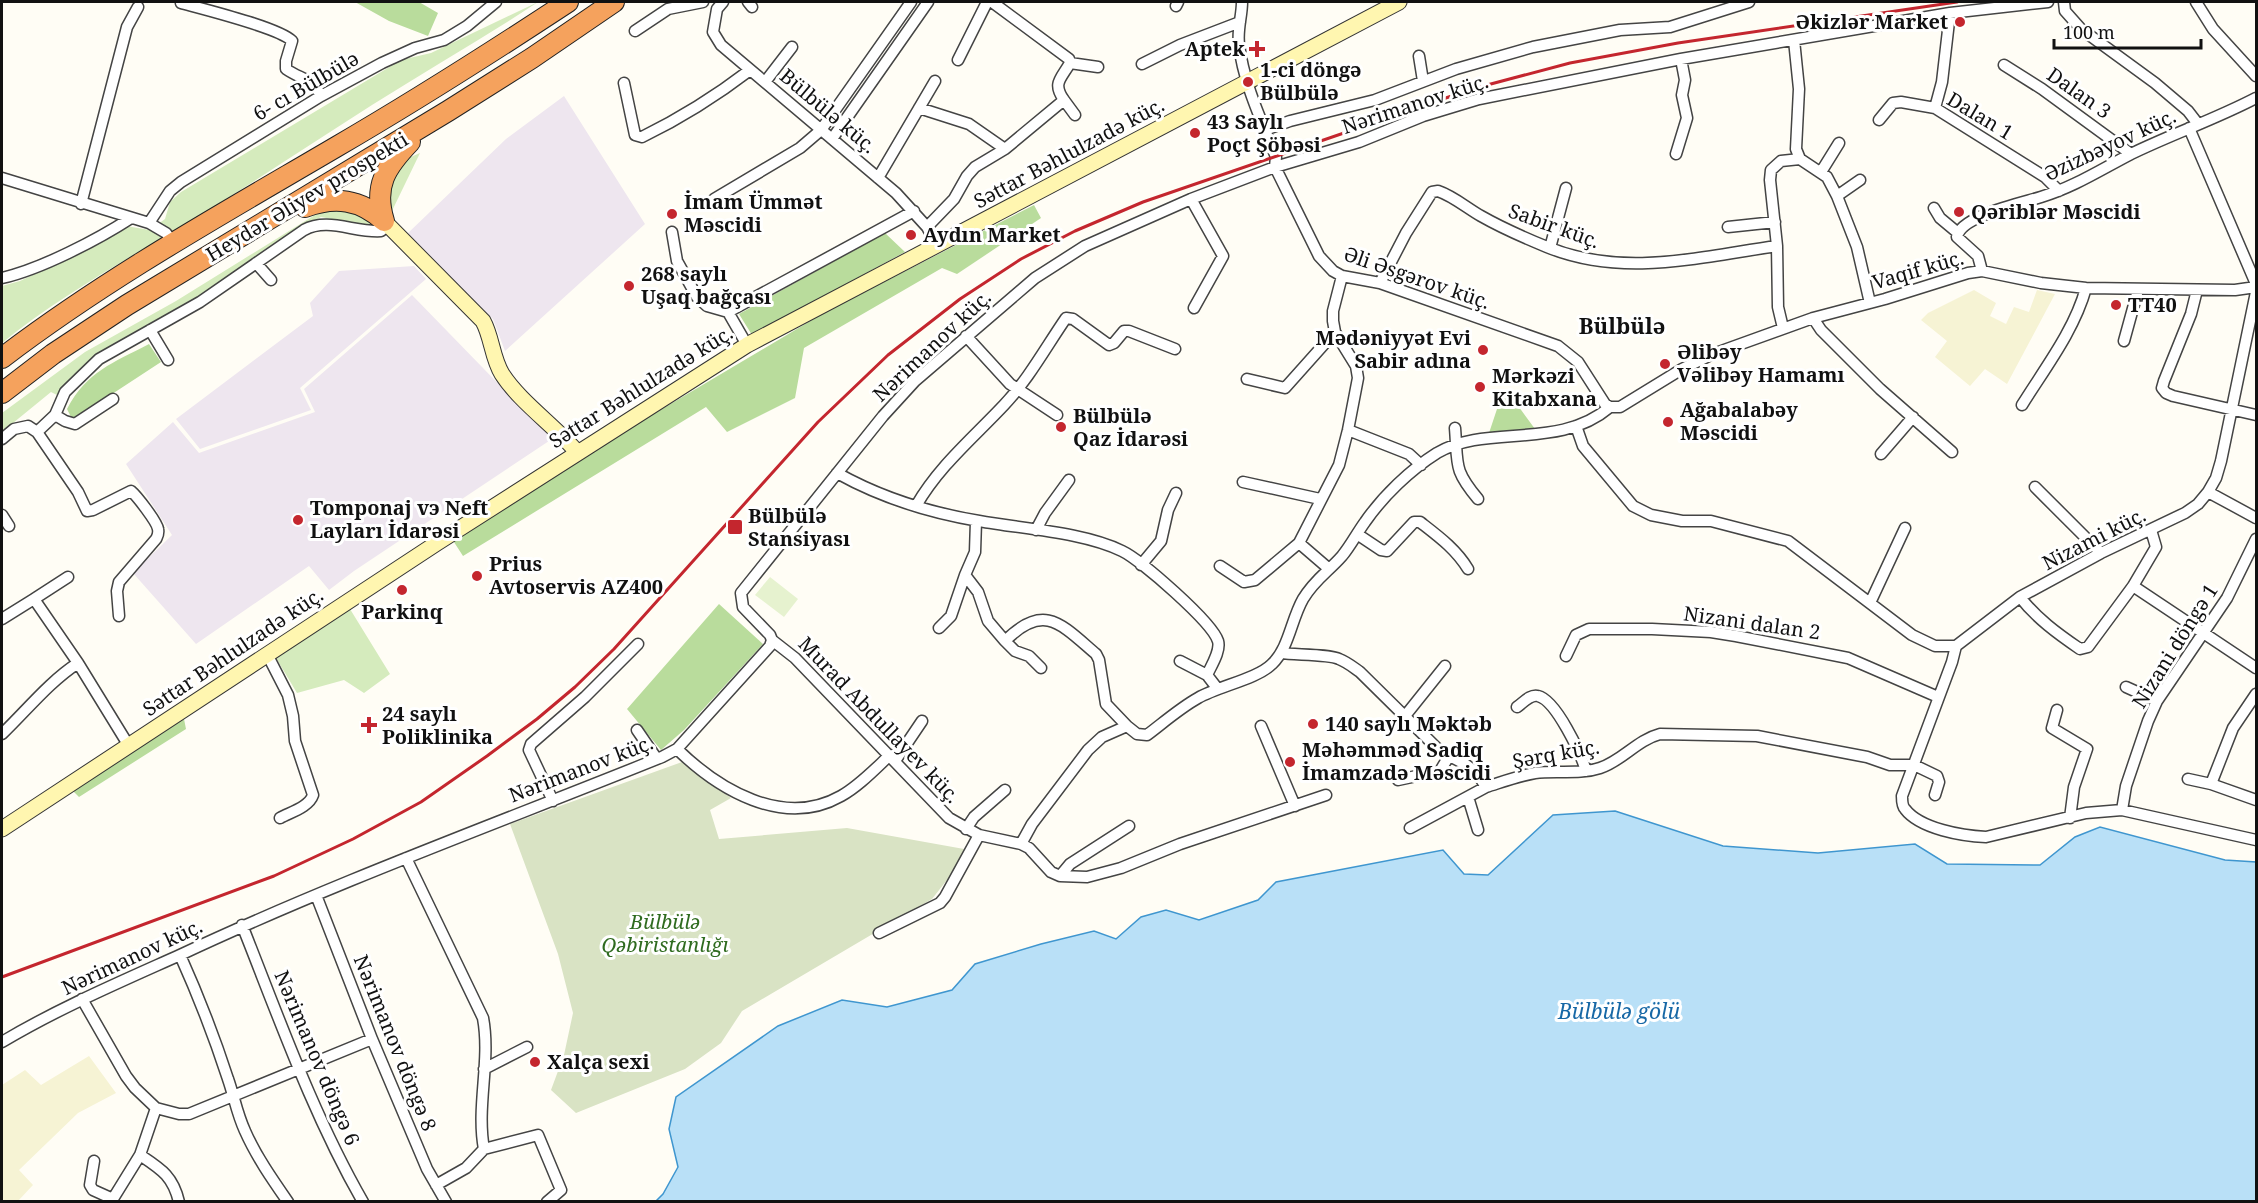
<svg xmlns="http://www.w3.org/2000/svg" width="2258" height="1203" viewBox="0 0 2258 1203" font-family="'Noto Serif',serif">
	<rect width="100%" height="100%" fill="#fffdf5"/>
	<path fill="#eee6ef" d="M 564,96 L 645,224 L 505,351 L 493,319 L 407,234 L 506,139 Z
		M 414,266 L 426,279 L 300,388 L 311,410 L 200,449 L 176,419 L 313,316 L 310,303 L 339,271 Z
		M 412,295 L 552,439 L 354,571 L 329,590 L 309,566 L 196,644 L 133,573 L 172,535 L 126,464 L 173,422 L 199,453 L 315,412 L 304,389 Z"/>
	<path fill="#f6f3d4" d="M 1974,290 L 1996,303 L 1990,316 L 2006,324 L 2014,307 L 2029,312 L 2037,290 L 2055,294 L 2007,384 L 1985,369 L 1970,386 L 1935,357 L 1947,341 L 1921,320 L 1928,313 Z
		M 89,1056 L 116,1093 L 78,1113 L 19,1170 L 33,1185 L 18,1201 L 2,1201 L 2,1085 L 25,1070 L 41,1085 Z"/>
	<path fill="#d5ebbd" d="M 538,2 C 484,38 427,70 372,105 C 312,143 253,183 192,220 C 128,259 61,295 2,343 L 2,286 L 20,281 L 39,272 L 126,226 L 150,230 L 165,219 L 170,202 L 181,192 L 401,60 L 431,53 Z
		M 420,153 L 390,215 L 388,179 L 406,159 Z
		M 342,205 L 374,222 L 368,226 L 321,217 L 311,222 L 204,293 L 98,356 L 59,396 L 51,392 L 2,432 L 2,413 L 85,352 L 176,301 L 326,208 Z
		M 350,609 L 390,674 L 364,693 L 344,680 L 297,693 L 276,658 Z"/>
	<path fill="#b9dc9c" d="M 355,2 L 419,2 L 438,13 L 428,36 L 389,21 Z
		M 1034,205 L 1041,218 L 957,274 L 942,268 L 804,348 L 795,398 L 727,432 L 706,407 L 463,556 L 452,539 L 598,447 L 822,314 Z
		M 885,233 L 905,252 L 752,335 L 739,314 Z
		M 149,344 L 161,362 L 77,417 L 71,417 L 67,409 C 87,371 113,363 149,344 Z
		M 1511,396 L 1535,429 L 1488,436 L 1500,400 Z
		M 719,604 L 763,644 L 684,730 L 661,750 L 627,709 Z
		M 184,719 L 186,729 L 79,797 L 71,789 Z"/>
	<path fill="#d9e3c4" d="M 682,762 L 731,798 L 710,810 L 719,839 L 847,828 L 964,849 L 954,871 L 932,899 L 742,1011 L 721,1043 L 685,1069 L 576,1113 L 551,1090 L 564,1055 L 573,1013 L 558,954 L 510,824 Z"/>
	<path fill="#e6f2cf" d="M 770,577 L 798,599 L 784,617 L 755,595 Z"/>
	<path fill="#b9e0f7" stroke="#3f96cf" stroke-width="1.5" d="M 1615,811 L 1723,846 L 1818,853 L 1915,844 L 1947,864 L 2040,865 L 2075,837 L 2100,827 L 2225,860 L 2256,862 L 2256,1201 L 656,1201 L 663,1194 L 678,1167 L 669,1129 L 676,1097 L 778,1026 L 842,1000 L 887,1007 L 952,990 L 975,964 L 1041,944 L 1094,931 L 1116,939 L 1141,917 L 1166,910 L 1199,920 L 1258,900 L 1276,882 L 1443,850 L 1464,874 L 1488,875 L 1553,815 Z"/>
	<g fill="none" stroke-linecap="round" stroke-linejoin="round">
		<g stroke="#444" stroke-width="13">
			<path id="street" d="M 723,2 L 717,9 L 713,32 L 721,45 L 896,193 L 927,227 L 937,246
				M 748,2 L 752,7
				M 1242,2 C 1242,16 1237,30 1239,44 C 1243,82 1262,122 1276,157 L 1275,167 L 1319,256 L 1333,271 L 1342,276 L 1380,283 L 1558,346 L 1578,362 L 1605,404 L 1610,407
				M 2064,2 L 2065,11 L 2081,29 L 2155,83 L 2188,111 L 2198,124
				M 2196,2 L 2213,29 L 2256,76
				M 181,3 C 203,9 280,28 292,41 L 286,61 L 286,69 C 302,80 312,78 321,96
				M 1176,6 L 1178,2
				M 635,31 L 668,9 L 703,2
				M 1794,40 L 1799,89 L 1796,149 L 1800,159 L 1827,177 L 1837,196 L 1857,247 L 1870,303
				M 1419,56 L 1423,81
				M 958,60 L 987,2
				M 1070,63 L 1098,67
				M 1142,64 L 1180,45 L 1240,22
				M 2004,65 L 2042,89 L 2131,154
				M 765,82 L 792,47
				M 624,83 L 635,135 L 642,137 C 681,118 716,96 750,70
				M 1064,100 L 1075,115
				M 919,108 L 969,124 L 1005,149
				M 1935,108 L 1942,82 L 1950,13
				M 1879,120 L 1893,103 L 1901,102 L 1935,108 L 2045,177 L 2059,191
				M 2189,128 L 2256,284
				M 1265,130 L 1290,121 L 1375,100 L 1456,69 L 1533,47 L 1620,30 L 1670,27 L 1749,2
				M 832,139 L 928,2
				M 1676,154 L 1687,118 L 1682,95 L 1685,80 L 1681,59
				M 1821,172 L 1839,143
				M 2,178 L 149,223 L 166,233 L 173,242
				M 878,178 L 935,81
				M 1837,196 L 1860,180
				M 714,199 L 800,148 L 821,130 L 911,2
				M 1191,199 L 1223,256 L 1194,308
				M 81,204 L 127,27 L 138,7
				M 1934,208 L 1940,218 L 1958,233
				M 149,223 L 170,191 L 181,182 L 321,96 L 382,63 L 415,48 L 444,40 L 467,26 L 496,2
				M 927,227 L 954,199 L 967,176 L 975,167 L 1005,149 L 1064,100 C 1052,83 1061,79 1070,63 L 1069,59 L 992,2
				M 1728,227 L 1775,222
				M 672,232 L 677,261 L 697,297 L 707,306 L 728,312 L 914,211
				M 1550,248 L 1566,188
				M 256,263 L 271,280
				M 1982,271 L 1978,256 L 1957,237 C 1960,216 2022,203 2041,197 C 2074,187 2100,170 2131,154 C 2172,134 2216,119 2256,98
				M 2,278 C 41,269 97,240 131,218
				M 1380,283 L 1406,233 L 1432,192 L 1438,191 C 1453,196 1467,208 1481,216 C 1502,228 1525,238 1547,247 C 1623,278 1699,257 1777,246
				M 2197,290 L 2191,314 L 2164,381 L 2162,388 L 2166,393 L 2173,396 L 2256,415
				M 2256,292 L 2221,461 L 2216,478 L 2208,492 L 2198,504 L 2185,513 L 2101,553 L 2020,597 L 1956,646 L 1952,662 L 1902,796 C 1902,800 1902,806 1905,809 C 1920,829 1963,836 1986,837 L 2086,813 L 2122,810 L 2256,840
				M 728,312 L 747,345
				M 1813,318 L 1821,330 L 1880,389 L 1952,452
				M 1783,328 L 1778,307 L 1777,246 L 1770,180 L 1771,170 L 1781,161 L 1800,159
				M 150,330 L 168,360
				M 966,336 L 1010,384 L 1057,415
				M 2124,341 L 2138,290
				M 1247,379 L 1285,388 L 1335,332
				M 2022,405 C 2045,368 2074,331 2086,288
				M 1610,407 L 1620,407 L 1682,369 L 1713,354 L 1813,318 L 1885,299 L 1968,273 L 1982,271 L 2041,283 L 2086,288 L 2235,290 L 2256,287
				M 55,415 L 65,421 L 75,424 L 113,399
				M 1576,426 L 1583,446 L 1633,506 L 1651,515 L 1682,521 L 1711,521 L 1788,541 L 1912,635 L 1935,646 L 1956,646
				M 1455,428 C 1458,465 1453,469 1478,499
				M 1348,430 L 1409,454 L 1421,465
				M 37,432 L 55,415 L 65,392 L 99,359 L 200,302 L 304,230 C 328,217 355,233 381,231 L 388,225
				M 2,439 L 14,429 L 28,426 L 37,432 L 78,492 L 87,511 L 93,510 L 131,491 C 137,496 157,522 158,529 C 159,534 158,535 156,539 L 119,582 L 117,591 L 119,616
				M 1881,454 L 1913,417
				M 837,473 C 880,497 931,513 979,521 C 1023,529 1083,532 1122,551 C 1141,560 1212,622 1218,641 C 1221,651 1211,666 1207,675 L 1217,688
				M 1243,482 L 1320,499
				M 2035,487 L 2101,553
				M 2208,492 L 2256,518
				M 916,506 C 939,466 973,438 1004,405 C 1028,380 1046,347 1066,318 L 1073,319 L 1109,345 L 1114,343 L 1124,331 L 1129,331 L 1175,349
				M 2,515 L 9,526
				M 1036,530 L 1045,513 L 1069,480
				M 1357,534 L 1381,550 L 1387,551 L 1414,522 L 1420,522 C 1438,536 1456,549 1468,569
				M 1299,543 L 1328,568
				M 1141,565 L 1161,541 L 1168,510 L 1176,493
				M 1220,566 L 1244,582 L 1255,580 L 1299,543 L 1339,465 L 1348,430 L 1358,378 L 1356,366 L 1335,332 L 1333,321 L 1333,311 L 1342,276
				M 965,575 L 978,592 L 988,621 L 1005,641 C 1044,602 1061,624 1096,654 L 1099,660 L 1106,704 L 1127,726
				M 2133,586 L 2256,668
				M 2020,597 C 2036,618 2058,634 2080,649 L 2088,647 L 2133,586 L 2156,547 L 2151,530
				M 34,599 L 68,577
				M 1870,603 L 1905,528
				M 2,619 L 34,599 L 78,663 L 129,746
				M 939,628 L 951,616 L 965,575 L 975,552 L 976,521
				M 772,640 L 795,658 L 949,818 L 979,835 L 1021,844 L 1029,848 L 1051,872 L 1060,876 L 1087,877 L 1121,868 L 1180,844 L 1326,795
				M 1005,641 L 1015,651 L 1029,656 L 1041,668
				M 1281,653 C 1295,655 1330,654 1339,659 C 1347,662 1353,667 1360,672 L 1440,751 L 1465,764 L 1477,773 L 1486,787 C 1502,782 1518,776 1535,773 C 1556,770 1579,775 1600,768 C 1622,761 1637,740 1660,734 L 1757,736 L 1867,757 L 1890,765 L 1914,765 L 1937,776 L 1939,782 L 1935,795
				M 267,654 L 288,695 L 293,716 L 295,741 L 313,795 C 309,807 291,812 280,818
				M 1566,656 L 1576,635 L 1589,629 L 1652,629 L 1711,632 L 1736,636 L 1848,658 L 1938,697
				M 1180,661 L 1207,675
				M 2126,687 L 2157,701
				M 1517,707 C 1523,703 1530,694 1538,696 C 1556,700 1581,754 1586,771
				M 2057,710 L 2052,728 L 2087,749 L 2074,787 L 2070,818
				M 1405,716 L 1445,666
				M 1261,726 L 1295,806
				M 637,730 L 657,759
				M 2,734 C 27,710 49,682 78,663
				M 677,749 C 718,789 783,829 841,796 C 859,786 875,769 890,755
				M 895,761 L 922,721
				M 2188,779 L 2211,784 L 2256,800
				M 1398,780 L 1440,771 L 1449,756
				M 2211,784 L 2233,728 L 2256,694
				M 1468,797 L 1478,830
				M 553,801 L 529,750 L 531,744 L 585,697 L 638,644
				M 2122,810 L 2126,786 L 2148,721 L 2157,701 L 2227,598 L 2256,539
				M 1410,828 L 1486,787
				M 966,829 L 974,817 L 1005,790
				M 1021,844 L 1032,824 L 1088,750 L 1102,737 L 1127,726 L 1137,734 L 1147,735 C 1163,723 1180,708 1198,698 C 1219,686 1257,679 1272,664 C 1289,648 1291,620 1303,599 C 1315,579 1328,572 1342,556 C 1351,545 1357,533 1365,522 C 1383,496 1410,470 1437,453 C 1488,423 1558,451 1610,407
				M 406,858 L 483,1018 C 491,1061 476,1106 484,1149 L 466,1168 L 436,1185
				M 1060,876 L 1070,864 L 1129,826
				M 316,895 L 372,1039 L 427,1169 L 446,1202
				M 242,925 C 279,1018 313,1115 363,1202
				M 879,933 L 940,903 L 945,897 L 979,835
				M 180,955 C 198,995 214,1036 228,1079 C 234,1096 237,1114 245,1131 C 256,1156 272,1179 288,1202
				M 82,999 L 126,1076 L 135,1088 L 156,1108
				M 2,1042 C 59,1008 120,982 180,955 C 338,881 501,822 662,757 L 677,749 L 770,646 L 772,640 L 770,635 L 743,607 L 741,593 L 883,416 L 915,381 L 1035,278 L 1085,246 L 1191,199 L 1275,167 L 1359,142 L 1423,116 L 1479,99 L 1681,59 L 1950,13 L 2048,2
				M 484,1069 L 527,1047
				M 484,1149 L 538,1135 L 561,1190 L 547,1202
				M 140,1155 C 161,1169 173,1176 179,1202
				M 94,1161 L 90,1185 L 93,1190 L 113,1199
				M 111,1202 L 140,1155 L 156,1108 L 179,1114 L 189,1114 L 372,1039"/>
		</g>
		<g stroke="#333" stroke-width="17">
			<path id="secondary" d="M 384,221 L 483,321 C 492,337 492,358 502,374 C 520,402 555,426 577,452
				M 2,829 L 437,543 L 747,345 L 1399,2"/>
		</g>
		<g stroke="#222" stroke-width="22">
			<path id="highway" d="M 305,207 C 335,196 360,199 384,221
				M 384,221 C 373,186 386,167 410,142
				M 2,358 C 107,278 222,214 336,147 C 415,101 492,52 568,2
				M 2,393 L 53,354 L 127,305 L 448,111 L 532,58 L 614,2"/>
		</g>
		<use href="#street" stroke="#fff" stroke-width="10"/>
		<use href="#secondary" stroke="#fff6b0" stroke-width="15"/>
		<use href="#highway" stroke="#f5a25d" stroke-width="20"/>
		<path stroke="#c4262e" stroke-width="3" d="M 2,977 L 274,876 L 353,839 L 421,802 L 487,756 L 537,719 L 575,687 L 614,649 L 818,422 L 888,355 L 960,299 L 1021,259 L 1075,231 L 1143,202 L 1472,89 L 1570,63 L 1678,43 L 1957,2"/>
	</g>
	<g fill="#c4262e" stroke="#fff" stroke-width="2">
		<circle cx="1960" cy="22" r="6"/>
		<path d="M1254 40h6v6h6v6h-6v6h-6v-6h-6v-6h6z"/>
		<circle cx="1248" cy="82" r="6"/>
		<circle cx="1195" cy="133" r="6"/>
		<circle cx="1959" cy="212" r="6"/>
		<circle cx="672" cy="214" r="6"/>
		<circle cx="911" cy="235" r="6"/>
		<circle cx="629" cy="286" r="6"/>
		<circle cx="2116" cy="305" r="6"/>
		<circle cx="1483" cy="350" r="6"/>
		<circle cx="1665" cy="364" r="6"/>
		<circle cx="1480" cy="387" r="6"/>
		<circle cx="1668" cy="422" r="6"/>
		<circle cx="1061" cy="427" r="6"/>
		<circle cx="298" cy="520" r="6"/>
		<rect x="727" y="519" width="16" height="16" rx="3"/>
		<circle cx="477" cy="576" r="6"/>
		<circle cx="402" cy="590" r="6"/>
		<circle cx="1313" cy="724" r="6"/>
		<path d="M366 716h6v6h6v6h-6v6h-6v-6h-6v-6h6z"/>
		<circle cx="1290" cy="762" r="6"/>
		<circle cx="535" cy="1062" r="6"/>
	</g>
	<g text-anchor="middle" stroke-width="6" stroke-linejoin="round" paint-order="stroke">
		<g font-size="20" font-weight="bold" fill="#111" stroke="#fff" text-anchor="start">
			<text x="1948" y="29" text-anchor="end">Əkizlər Market</text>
			<text x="1245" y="56" text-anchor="end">Aptek</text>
			<text x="1260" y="77">1-ci döngə<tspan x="1260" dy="23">Bülbülə</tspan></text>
			<text x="1207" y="129">43 Saylı<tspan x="1207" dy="23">Poçt Şöbəsi</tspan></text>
			<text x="684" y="209">İmam Ümmət<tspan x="684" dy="23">Məscidi</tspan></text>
			<text x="1971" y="219">Qəriblər Məscidi</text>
			<text x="923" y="242">Aydın Market</text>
			<text x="641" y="281">268 saylı<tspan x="641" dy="23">Uşaq bağçası</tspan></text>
			<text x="2128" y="312">TT40</text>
			<text x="1471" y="345" text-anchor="end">Mədəniyyət Evi<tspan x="1471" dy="23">Sabir adına</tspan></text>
			<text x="1677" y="359">Əlibəy<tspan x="1677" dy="23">Vəlibəy Hamamı</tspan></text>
			<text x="1492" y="383">Mərkəzi<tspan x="1492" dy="23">Kitabxana</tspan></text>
			<text x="1680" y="417">Ağabalabəy<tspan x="1680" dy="23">Məscidi</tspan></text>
			<text x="1073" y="423">Bülbülə<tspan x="1073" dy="23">Qaz İdarəsi</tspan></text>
			<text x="310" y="515">Tomponaj vэ Neft<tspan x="310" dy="23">Layları İdarəsi</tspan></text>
			<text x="748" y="523">Bülbülə<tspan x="748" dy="23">Stansiyası</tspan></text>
			<text x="489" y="571">Prius<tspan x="489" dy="23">Avtoservis AZ400</tspan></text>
			<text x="402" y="619" text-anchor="middle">Parkinq</text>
			<text x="382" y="721">24 saylı<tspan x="382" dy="23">Poliklinika</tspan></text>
			<text x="1325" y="731">140 saylı Məktəb</text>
			<text x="1302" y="757">Məhəmməd Sadiq<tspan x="1302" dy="23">İmamzadə Məscidi</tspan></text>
			<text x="547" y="1069">Xalça sexi</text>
		</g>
		<g font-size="20" fill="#111" stroke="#fff">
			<text transform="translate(306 86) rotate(-30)" y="7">6- cı Bülbülə</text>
			<text transform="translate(2079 93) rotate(35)" y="7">Dalan 3</text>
			<text transform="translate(1415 104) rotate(-18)" y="7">Nərimanov küç.</text>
			<text transform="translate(828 111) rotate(40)" y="7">Bülbülə küç.</text>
			<text transform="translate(1980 116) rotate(31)" y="7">Dalan 1</text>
			<text transform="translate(2110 145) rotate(-25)" y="7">Əzizbəyov küç.</text>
			<text transform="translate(1069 153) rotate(-28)" y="7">Səttar Bəhlulzadə küç.</text>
			<text transform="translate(307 197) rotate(-31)" y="7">Heydər Əliyev prospekti</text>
			<text transform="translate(1554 226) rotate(20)" y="7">Sabir küç.</text>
			<text transform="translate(1918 270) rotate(-16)" y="7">Vaqif küç.</text>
			<text transform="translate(1417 278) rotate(19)" y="7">Əli Əsgərov küç.</text>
			<text transform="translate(932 346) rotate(-43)" y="7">Nərimanov küç.</text>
			<text transform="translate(641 387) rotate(-32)" y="7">Səttar Bəhlulzadə küç.</text>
			<text transform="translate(2094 539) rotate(-27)" y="7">Nizami küç.</text>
			<text transform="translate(1752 623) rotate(8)" y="7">Nizani dalan 2</text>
			<text transform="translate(2175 646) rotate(-58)" y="7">Nizani döngə 1</text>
			<text transform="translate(233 652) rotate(-34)" y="7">Səttar Bəhlulzadə küç.</text>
			<text transform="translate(879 720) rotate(46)" y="7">Murad Abdullayev küç.</text>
			<text transform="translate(1556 754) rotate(-10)" y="7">Şərq küç.</text>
			<text transform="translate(581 769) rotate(-21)" y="7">Nərimanov küç.</text>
			<text transform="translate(132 957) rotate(-25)" y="7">Nərimanov küç.</text>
			<text transform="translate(395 1043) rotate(68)" y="7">Nərimanov döngə 8</text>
			<text transform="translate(317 1058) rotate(67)" y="7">Nərimanov döngə 6</text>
		</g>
		<g font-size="20" font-style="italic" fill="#2f6b1f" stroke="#fff">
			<text x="665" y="929">Bülbülə<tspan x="665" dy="23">Qəbiristanlığı</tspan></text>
		</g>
		<g font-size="21" font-style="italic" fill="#1768a6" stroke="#fff">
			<text x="1619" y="1019">Bülbülə gölü</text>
		</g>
		<g font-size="22" font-weight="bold" fill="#111" stroke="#fff">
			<text x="1622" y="334">Bülbülə</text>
		</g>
	</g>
	<rect width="2258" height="1203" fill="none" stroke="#111111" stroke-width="6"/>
	<path d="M2054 39v9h147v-9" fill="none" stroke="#111111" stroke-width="3"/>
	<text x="2063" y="39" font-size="18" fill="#111111" stroke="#ffffff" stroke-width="4.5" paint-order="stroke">100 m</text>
</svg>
